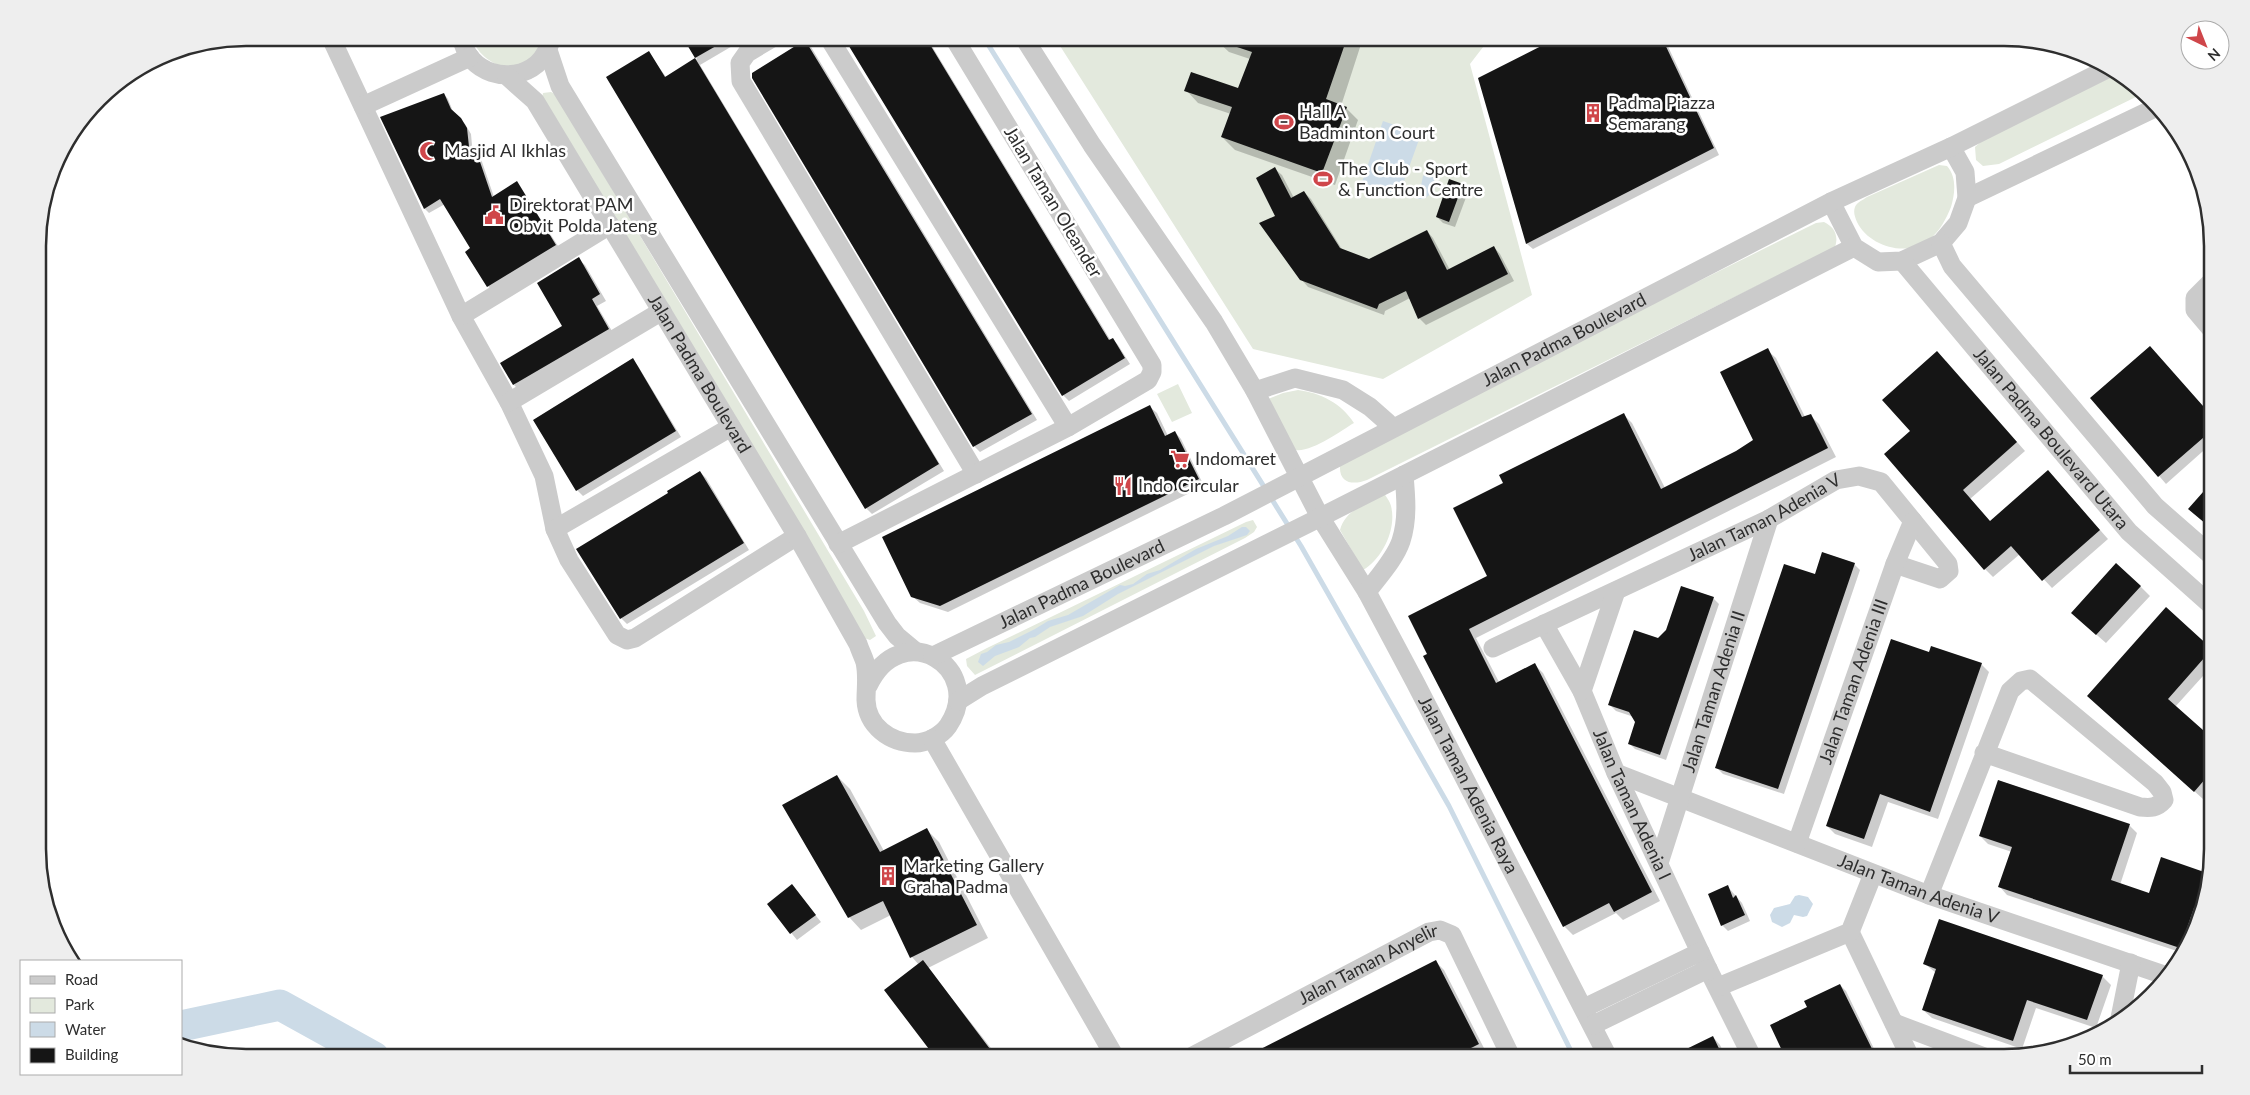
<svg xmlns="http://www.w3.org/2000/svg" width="2250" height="1095" viewBox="0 0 2250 1095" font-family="Lato,sans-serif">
	<rect width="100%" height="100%" fill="#fff"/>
	<path fill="#e3e9dd" d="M 472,38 L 543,38 C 541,42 539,48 536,52 C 518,80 481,65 472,38 Z
		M 1055,38 L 1490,38 L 1470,64 L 1532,295 L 1383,379 L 1253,349 Z
		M 2115,75 L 2140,95 L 1999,164 L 1983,166 L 1976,160 L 1975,147 L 1984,139 Z
		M 551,92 L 555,94 L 578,132 L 864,611 L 876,636 L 870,640 L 864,638 L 542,98 L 543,93 Z
		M 1939,165 L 1947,166 C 1957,177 1955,194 1951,207 C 1946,219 1940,231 1930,239 C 1909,258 1869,247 1857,222 C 1855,217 1853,212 1855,207 C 1857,202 1863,200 1867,197 Z
		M 1824,222 C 1834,227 1839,235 1835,247 L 1367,480 C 1354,485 1339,484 1340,466 L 1352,453 L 1816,223 Z
		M 1178,384 L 1192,413 L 1172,422 L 1157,394 Z
		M 1298,390 C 1321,393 1341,403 1354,423 C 1340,431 1301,461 1288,446 C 1278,434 1271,415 1263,401 L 1283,393 Z
		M 1384,493 C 1386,497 1390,501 1391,506 C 1397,529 1382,559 1363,570 L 1340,530 C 1345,510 1368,502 1384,493 Z
		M 1253,520 L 1257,527 L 1254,532 L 1245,538 L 975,675 L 967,666 L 966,659 L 987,648 L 1246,522 Z"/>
	<path fill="#ccdbe7" d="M 1383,121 L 1421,134 L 1398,198 L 1361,185 Z
		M 1428,172 L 1434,178 C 1435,189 1430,200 1418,199 L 1416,194 L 1421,186 L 1423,176 Z
		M 1242,527 L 1246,527 L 1250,531 L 1247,535 L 1214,546 L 1118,594 L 1083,616 L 1050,627 L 1035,637 L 1030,638 L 1019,647 L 995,656 L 983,666 L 978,662 L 981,654 L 987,652 L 996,645 L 1009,642 L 1035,629 L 1048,621 L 1068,615 L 1120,585 L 1125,586 L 1133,584 L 1147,574 L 1160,570 L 1196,549 L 1228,536 Z
		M 1799,895 L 1808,897 L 1813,904 L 1807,916 L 1803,917 L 1794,915 L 1790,923 L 1782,927 L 1772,922 L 1770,915 L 1774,908 L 1790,904 L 1795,896 Z"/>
	<path fill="#0003" d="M 653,38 L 677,38 L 662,47 Z
		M 684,38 L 746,38 L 700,65 L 944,471 L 872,514 L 866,508 L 608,78 L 649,53 L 666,77 L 697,59 Z
		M 846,38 L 927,38 L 1111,341 L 1113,339 L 1118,345 L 1130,364 L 1069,401 L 1063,395 Z
		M 1217,38 L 1363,38 L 1341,106 L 1346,108 L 1358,120 L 1335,185 L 1235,150 L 1222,137 L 1231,114 L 1198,103 L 1186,90 L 1239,89 L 1250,59 L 1229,52 L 1216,40 Z
		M 1560,38 L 1664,38 L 1719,155 L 1533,249 L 1527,244 L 1479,79 Z
		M 805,41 L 811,47 L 1037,420 L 980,452 L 974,446 L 753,77 Z
		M 444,94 L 448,99 L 454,114 L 465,124 L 471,134 L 473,156 L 477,154 L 481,159 L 494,197 L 517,183 L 560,249 L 492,291 L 488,286 L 472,248 L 445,204 L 429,213 L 425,209 L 382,118 Z
		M 1275,169 L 1282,175 L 1294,198 L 1304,192 L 1311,199 L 1343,251 L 1369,260 L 1427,231 L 1433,238 L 1450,270 L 1494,247 L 1500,254 L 1514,281 L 1426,325 L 1419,318 L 1410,298 L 1385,311 L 1384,315 L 1308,287 L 1301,279 L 1277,216 Z
		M 1462,186 L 1468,192 L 1455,227 L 1443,223 L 1437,217 Z
		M 578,259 L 585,265 L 606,301 L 597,306 L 615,336 L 520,391 L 514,385 L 564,327 Z
		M 1767,350 L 1776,358 L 1805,417 L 1810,415 L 1819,424 L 1836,457 L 1476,638 L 1499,682 L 1534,664 L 1543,673 L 1660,901 L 1623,920 L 1616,913 L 1573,935 L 1564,926 L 1428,654 L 1489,577 L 1505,483 L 1623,414 L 1632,423 L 1665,488 L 1737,452 L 1755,440 Z
		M 2157,355 L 2211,416 L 2211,444 L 2166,484 L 2092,398 Z
		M 632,360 L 638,366 L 681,437 L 583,496 L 577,490 Z
		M 1946,361 L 2025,451 L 1970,499 L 1990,522 L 2056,480 L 2108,539 L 2052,588 L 2020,554 L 1993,577 L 1985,569 L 1911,431 Z
		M 1150,407 L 1157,413 L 1168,436 L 1175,432 L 1181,439 L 1204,486 L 948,612 L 920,603 L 912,596 Z
		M 700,472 L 706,478 L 749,550 L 627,624 L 621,618 L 670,494 Z
		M 1854,564 L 1860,570 L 1784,794 L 1723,774 L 1717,768 L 1816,576 Z
		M 2140,586 L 2150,596 L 2106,643 L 2082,622 Z
		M 1713,598 L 1719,604 L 1666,760 L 1635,749 L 1629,743 L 1636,722 L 1634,717 L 1616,711 L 1610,705 L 1659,640 Z
		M 2166,609 L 2212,651 L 2212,666 L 2175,707 L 2212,740 L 2212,789 L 2203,799 L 2097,704 Z
		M 1981,664 L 1989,672 L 1938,819 L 1888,802 L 1872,847 L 1835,834 L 1827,826 Z
		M 837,776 L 850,789 L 884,851 L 927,830 L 939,842 L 988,938 L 928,968 L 998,1057 L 937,1057 L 886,990 L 919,965 L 912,957 L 891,915 L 861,930 L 849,917 Z
		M 1999,782 L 2130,826 L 2137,833 L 2120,885 L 2150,894 L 2207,874 L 2191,941 L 2183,953 L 2007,895 L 2000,887 L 2012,852 L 1988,844 L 1980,836 Z
		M 792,886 L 821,922 L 797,940 L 768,904 Z
		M 1728,887 L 1742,903 L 1750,921 L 1728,931 L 1722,925 Z
		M 1436,962 L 1444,970 L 1486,1052 L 1476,1057 L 1248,1057 Z
		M 1925,964 L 2102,976 L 2111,985 L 2096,1028 L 2036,1008 L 2022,1049 L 1932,1018 L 1923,1010 L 1936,973 Z
		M 1840,985 L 1846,991 L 1878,1057 L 1787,1057 L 1771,1025 L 1808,1007 Z
		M 1713,1037 L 1720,1045 L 1726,1057 L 1685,1057 L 1683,1052 Z"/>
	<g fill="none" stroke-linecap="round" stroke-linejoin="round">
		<path stroke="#ccdbe7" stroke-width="5" d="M 984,38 L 1301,546 L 1449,806 L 1574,1057"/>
		<path stroke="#ccdbe7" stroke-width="31" d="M 181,1026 L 280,1005 L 374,1057"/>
	</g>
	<path fill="#151515" d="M 683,38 L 730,38 L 695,58 Z
		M 844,38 L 926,38 L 1109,340 L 1113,338 L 1125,358 L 1062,396 Z
		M 1216,38 L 1347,38 L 1326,99 L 1347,107 L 1322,173 L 1221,137 L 1232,107 L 1184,91 L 1191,72 L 1238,88 L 1252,52 L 1216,40 Z
		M 1557,38 L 1662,38 L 1714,148 L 1526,244 L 1478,78 Z
		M 805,40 L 1032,414 L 973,447 L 752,78 L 752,73 Z
		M 649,51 L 665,77 L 695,58 L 939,464 L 865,509 L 606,77 Z
		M 444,93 L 451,109 L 461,118 L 467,128 L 470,156 L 477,153 L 492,197 L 517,181 L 556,245 L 487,287 L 465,252 L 470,248 L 440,199 L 424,209 L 380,117 Z
		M 1275,167 L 1291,198 L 1304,191 L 1340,248 L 1369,259 L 1427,230 L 1447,270 L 1494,246 L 1508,274 L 1418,319 L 1406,291 L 1379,304 L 1377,309 L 1300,280 L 1259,223 L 1275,216 L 1256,178 Z
		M 1449,179 L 1463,184 L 1449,222 L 1436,217 Z
		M 579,257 L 600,294 L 592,299 L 609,329 L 513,385 L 500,363 L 562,326 L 537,283 Z
		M 2150,346 L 2211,415 L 2211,431 L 2158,477 L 2090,398 Z
		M 1768,348 L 1802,417 L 1811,414 L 1828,448 L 1469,629 L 1496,683 L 1535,663 L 1652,892 L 1614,912 L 1609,903 L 1563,927 L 1423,656 L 1427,654 L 1408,616 L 1487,576 L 1453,508 L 1503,483 L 1499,475 L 1624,413 L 1661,489 L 1736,451 L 1753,440 L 1720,372 Z
		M 1937,351 L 2017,442 L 1963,490 L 1990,521 L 2048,470 L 2100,530 L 2042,581 L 2011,546 L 1984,570 L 1884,454 L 1910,431 L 1882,400 Z
		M 633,358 L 676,431 L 576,491 L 533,420 Z
		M 1150,405 L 1165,436 L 1175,431 L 1199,479 L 940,606 L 911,597 L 882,537 Z
		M 700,471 L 744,543 L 620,619 L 576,549 L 668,493 L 667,491 Z
		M 2211,483 L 2212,513 L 2212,529 L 2188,509 Z
		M 1822,552 L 1855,563 L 1778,789 L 1715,768 L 1784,564 L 1815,574 Z
		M 2116,563 L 2141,586 L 2096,635 L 2071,613 Z
		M 1681,586 L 1714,597 L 1660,755 L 1628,744 L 1635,722 L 1629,712 L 1608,705 L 1634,630 L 1658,638 L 1666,630 Z
		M 2166,607 L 2212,649 L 2168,699 L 2212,738 L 2212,784 L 2206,778 L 2194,792 L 2087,696 Z
		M 1891,639 L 1929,652 L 1931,646 L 1982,663 L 1930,812 L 1880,794 L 1864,839 L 1826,826 Z
		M 837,775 L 880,852 L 927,828 L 977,925 L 910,958 L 883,901 L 848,918 L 782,805 Z
		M 1998,780 L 2130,824 L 2111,880 L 2149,893 L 2161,857 L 2207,873 L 2198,909 L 2194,908 L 2180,948 L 1998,887 L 2012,847 L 1979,836 Z
		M 792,884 L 816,915 L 790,934 L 767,904 Z
		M 1728,885 L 1733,898 L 1736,895 L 1745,915 L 1721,926 L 1708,894 Z
		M 1939,919 L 2103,975 L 2087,1020 L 2027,1000 L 2013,1041 L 1922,1010 L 1936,969 L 1923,964 Z
		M 923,960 L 996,1057 L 935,1057 L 884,990 Z
		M 1436,960 L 1479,1044 L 1453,1057 L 1245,1057 Z
		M 1840,984 L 1876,1057 L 1785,1057 L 1770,1025 L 1807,1007 L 1804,1001 Z
		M 1713,1036 L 1723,1057 L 1670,1057 Z"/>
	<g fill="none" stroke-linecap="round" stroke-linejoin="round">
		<g stroke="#cbcbcb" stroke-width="19">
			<path d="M 331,38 L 461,316 L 509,402 L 544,476 L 555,529 L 569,560 L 617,635 L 627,640 L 635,638 L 797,536"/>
			<path d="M 462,38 C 467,73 511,86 537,64 C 545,57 549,47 552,38"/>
			<path d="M 772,38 L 747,53 L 740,63 L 741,81 L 976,474"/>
			<path d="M 829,38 L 1068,427"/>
			<path id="s1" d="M 1024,38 L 1092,145 L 1214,322 L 1255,391 L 1320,517 L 1367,592 L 1415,682 L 1608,1057"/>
			<path d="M 548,50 L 560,86 L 887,623 L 897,636 L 915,651"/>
			<path id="s2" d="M 507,76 L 535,101 L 797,536 L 858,644 C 860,650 863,656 865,662 C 868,675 866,687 866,700 C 867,726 890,743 915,743 C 926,743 941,736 948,726 C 987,668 901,615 868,686"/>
			<path d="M 363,106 L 470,57"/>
			<path d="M 1967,198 L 2155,108"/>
			<path d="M 1831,202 L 1854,247 L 1878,262 L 1902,261 L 1941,243 L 1958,223 L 1967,198 L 1965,172 L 1951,147"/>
			<path d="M 1941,243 L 1952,266 L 2155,506 L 2212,556"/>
			<path id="s3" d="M 1902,261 L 2129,532 L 2212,606"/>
			<path d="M 2211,282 L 2195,298 L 2195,310 L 2211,329"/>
			<path d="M 461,316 L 610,225"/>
			<path d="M 1255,391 L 1295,378 L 1343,390 L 1370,407 L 1387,422 L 1391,429"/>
			<path d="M 509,402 L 662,311"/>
			<path d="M 555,529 L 731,427"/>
			<path d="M 838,544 L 1068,427 L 1148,380 L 1152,372 L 1152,365 L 954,38"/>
			<path d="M 1367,592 C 1378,577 1395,559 1401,541 C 1408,520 1406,497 1404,475"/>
			<path id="s4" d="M 1544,624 L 1582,691 L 1616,773 L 1708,969 L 1752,1057"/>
			<path id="s5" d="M 1493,648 L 1769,519 L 1836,480 L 1859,476 L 1881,482 L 1948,564 L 1949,571 L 1940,579 L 1895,564"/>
			<path id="s6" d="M 933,656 L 1224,516 L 1831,202 L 1951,147 L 2107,69"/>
			<path d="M 1582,691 L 1616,591"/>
			<path d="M 958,701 L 982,686 L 1319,518 L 1854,247"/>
			<path d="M 932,739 L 1115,1057"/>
			<path id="s7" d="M 1616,773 L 1929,895 L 2167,976"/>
			<path id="s8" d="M 1797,843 L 1895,564 L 1913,521"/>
			<path id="s9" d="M 1659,863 L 1769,519"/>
			<path d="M 1929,895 L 2010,691 L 2021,681 L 2030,679 L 2155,783 L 2162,792 L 2164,800 C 2157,808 2151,808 2140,807 L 1984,753"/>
			<path d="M 1850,932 L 1910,1057"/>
			<path d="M 1718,987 L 1850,932 L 1873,874"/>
			<path d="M 1584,1008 L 1700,952"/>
			<path d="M 1894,1023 L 1984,1057"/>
			<path d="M 2119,1023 L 2131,963"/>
			<path d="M 1593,1025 L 1708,969"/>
			<path id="s10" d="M 1191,1057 L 1429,932 L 1440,930 L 1452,935 L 1511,1057"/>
		</g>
	</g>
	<defs>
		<g id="building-bare" transform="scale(1.5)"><path d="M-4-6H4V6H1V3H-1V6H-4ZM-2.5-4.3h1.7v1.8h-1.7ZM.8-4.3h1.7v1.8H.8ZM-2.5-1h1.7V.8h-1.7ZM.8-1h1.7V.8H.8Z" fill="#cf464a" stroke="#fff" stroke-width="2.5" paint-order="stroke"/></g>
		<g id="stadium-bare" transform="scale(1.5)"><path d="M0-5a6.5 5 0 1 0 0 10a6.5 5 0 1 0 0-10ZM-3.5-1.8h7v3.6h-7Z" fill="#cf464a" stroke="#fff" stroke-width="2.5" paint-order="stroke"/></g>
		<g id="mosque-bare" transform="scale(1.5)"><path d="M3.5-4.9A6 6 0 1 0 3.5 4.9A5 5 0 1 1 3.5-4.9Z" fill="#cf464a" stroke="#fff" stroke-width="2.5" paint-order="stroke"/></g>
		<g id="civic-bare" transform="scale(1.5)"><path d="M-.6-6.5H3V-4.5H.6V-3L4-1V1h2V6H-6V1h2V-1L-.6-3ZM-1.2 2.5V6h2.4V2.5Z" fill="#cf464a" stroke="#fff" stroke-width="2.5" paint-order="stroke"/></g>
		<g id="supermarket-bare" transform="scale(1.5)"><path d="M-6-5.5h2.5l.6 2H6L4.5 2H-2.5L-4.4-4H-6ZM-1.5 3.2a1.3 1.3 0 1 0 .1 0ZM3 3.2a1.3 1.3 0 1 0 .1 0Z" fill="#cf464a" stroke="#fff" stroke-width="2.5" paint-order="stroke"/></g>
		<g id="restaurant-bare" transform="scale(1.5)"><path d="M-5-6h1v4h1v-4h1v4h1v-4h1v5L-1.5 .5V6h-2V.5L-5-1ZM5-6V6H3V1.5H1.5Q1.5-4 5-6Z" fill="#cf464a" stroke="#fff" stroke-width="2.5" paint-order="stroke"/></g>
	</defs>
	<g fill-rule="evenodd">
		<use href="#building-bare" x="1593" y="113"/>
		<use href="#stadium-bare" x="1284" y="122"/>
		<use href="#mosque-bare" x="429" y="151"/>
		<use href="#stadium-bare" x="1323" y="179"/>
		<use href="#civic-bare" x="494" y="215"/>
		<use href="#supermarket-bare" x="1180" y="459"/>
		<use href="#restaurant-bare" x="1123" y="486"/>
		<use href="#building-bare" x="888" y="876"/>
	</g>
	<g text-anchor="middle" stroke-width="5" stroke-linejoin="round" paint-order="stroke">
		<g font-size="18" fill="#2e2e2e" stroke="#fff" text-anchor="start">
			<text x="1608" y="109">Padma Piazza<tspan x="1608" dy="21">Semarang</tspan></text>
			<text x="1299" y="118">Hall A<tspan x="1299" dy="21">Badminton Court</tspan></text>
			<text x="444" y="157">Masjid Al Ikhlas</text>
			<text x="1338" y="175">The Club - Sport<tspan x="1338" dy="21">&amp; Function Centre</tspan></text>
			<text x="509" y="211">Direktorat PAM<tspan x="509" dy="21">Obvit Polda Jateng</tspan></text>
			<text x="1195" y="465">Indomaret</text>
			<text x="1138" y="492">Indo Circular</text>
			<text x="903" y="872">Marketing Gallery<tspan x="903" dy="21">Graha Padma</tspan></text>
		</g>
		<g font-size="18" fill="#2e2e2e" stroke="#fff">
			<text transform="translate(1053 202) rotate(59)" y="6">Jalan Taman Oleander</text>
			<text dy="6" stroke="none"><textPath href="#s6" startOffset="706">Jalan Padma Boulevard</textPath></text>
			<text dy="6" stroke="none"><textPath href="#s2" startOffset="356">Jalan Padma Boulevard</textPath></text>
			<text dy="6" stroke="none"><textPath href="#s3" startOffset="232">Jalan Padma Boulevard Utara</textPath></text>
			<text dy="6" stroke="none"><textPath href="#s5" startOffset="301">Jalan Taman Adenia V</textPath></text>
			<text dy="6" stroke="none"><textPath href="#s6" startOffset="165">Jalan Padma Boulevard</textPath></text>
			<text dy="6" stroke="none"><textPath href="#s8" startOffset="171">Jalan Taman Adenia III</textPath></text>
			<text dy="6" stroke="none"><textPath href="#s9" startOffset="180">Jalan Taman Adenia II</textPath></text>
			<text dy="6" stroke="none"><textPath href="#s1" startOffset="870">Jalan Taman Adenia Raya</textPath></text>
			<text dy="6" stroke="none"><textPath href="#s4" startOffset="201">Jalan Taman Adenia I</textPath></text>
			<text dy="6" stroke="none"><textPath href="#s7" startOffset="324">Jalan Taman Adenia V</textPath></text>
			<text dy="6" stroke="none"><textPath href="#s10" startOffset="200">Jalan Taman Anyelir</textPath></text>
		</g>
	</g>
	<path d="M0 0H2250V1095H0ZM246 46H2004A200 200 0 0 1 2204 246V849A200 200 0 0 1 2004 1049H246A200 200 0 0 1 46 849V246A200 200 0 0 1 246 46Z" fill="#eee" fill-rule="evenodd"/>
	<path fill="none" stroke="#2e2e2e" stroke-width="2.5" d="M246 46H2004A200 200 0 0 1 2204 246V849A200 200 0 0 1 2004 1049H246A200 200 0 0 1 46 849V246A200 200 0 0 1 246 46Z"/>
	<rect x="20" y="960" width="162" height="115" fill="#ffffff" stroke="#ababab"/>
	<rect x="30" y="976" width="25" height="8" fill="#cbcbcb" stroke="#ababab"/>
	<text x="65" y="985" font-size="15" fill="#2e2e2e">Road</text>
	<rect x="30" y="998" width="25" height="15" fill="#e3e9dd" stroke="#ababab"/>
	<text x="65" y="1010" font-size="15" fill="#2e2e2e">Park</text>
	<rect x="30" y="1022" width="25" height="15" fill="#ccdbe7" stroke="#ababab"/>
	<text x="65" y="1035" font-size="15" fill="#2e2e2e">Water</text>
	<rect x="30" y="1048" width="25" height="15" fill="#151515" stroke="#ababab"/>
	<text x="65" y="1060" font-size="15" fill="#2e2e2e">Building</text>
	<g transform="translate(2205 45) rotate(137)"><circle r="24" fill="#ffffff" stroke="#ababab"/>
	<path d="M0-4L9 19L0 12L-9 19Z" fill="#cf464a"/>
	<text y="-8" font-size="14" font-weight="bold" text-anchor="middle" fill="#2e2e2e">N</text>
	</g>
	<path d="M2070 1065v8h132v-8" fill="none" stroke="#2e2e2e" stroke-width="2.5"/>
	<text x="2078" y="1065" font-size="15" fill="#2e2e2e" stroke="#ffffff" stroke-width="4" paint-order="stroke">50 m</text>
</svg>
